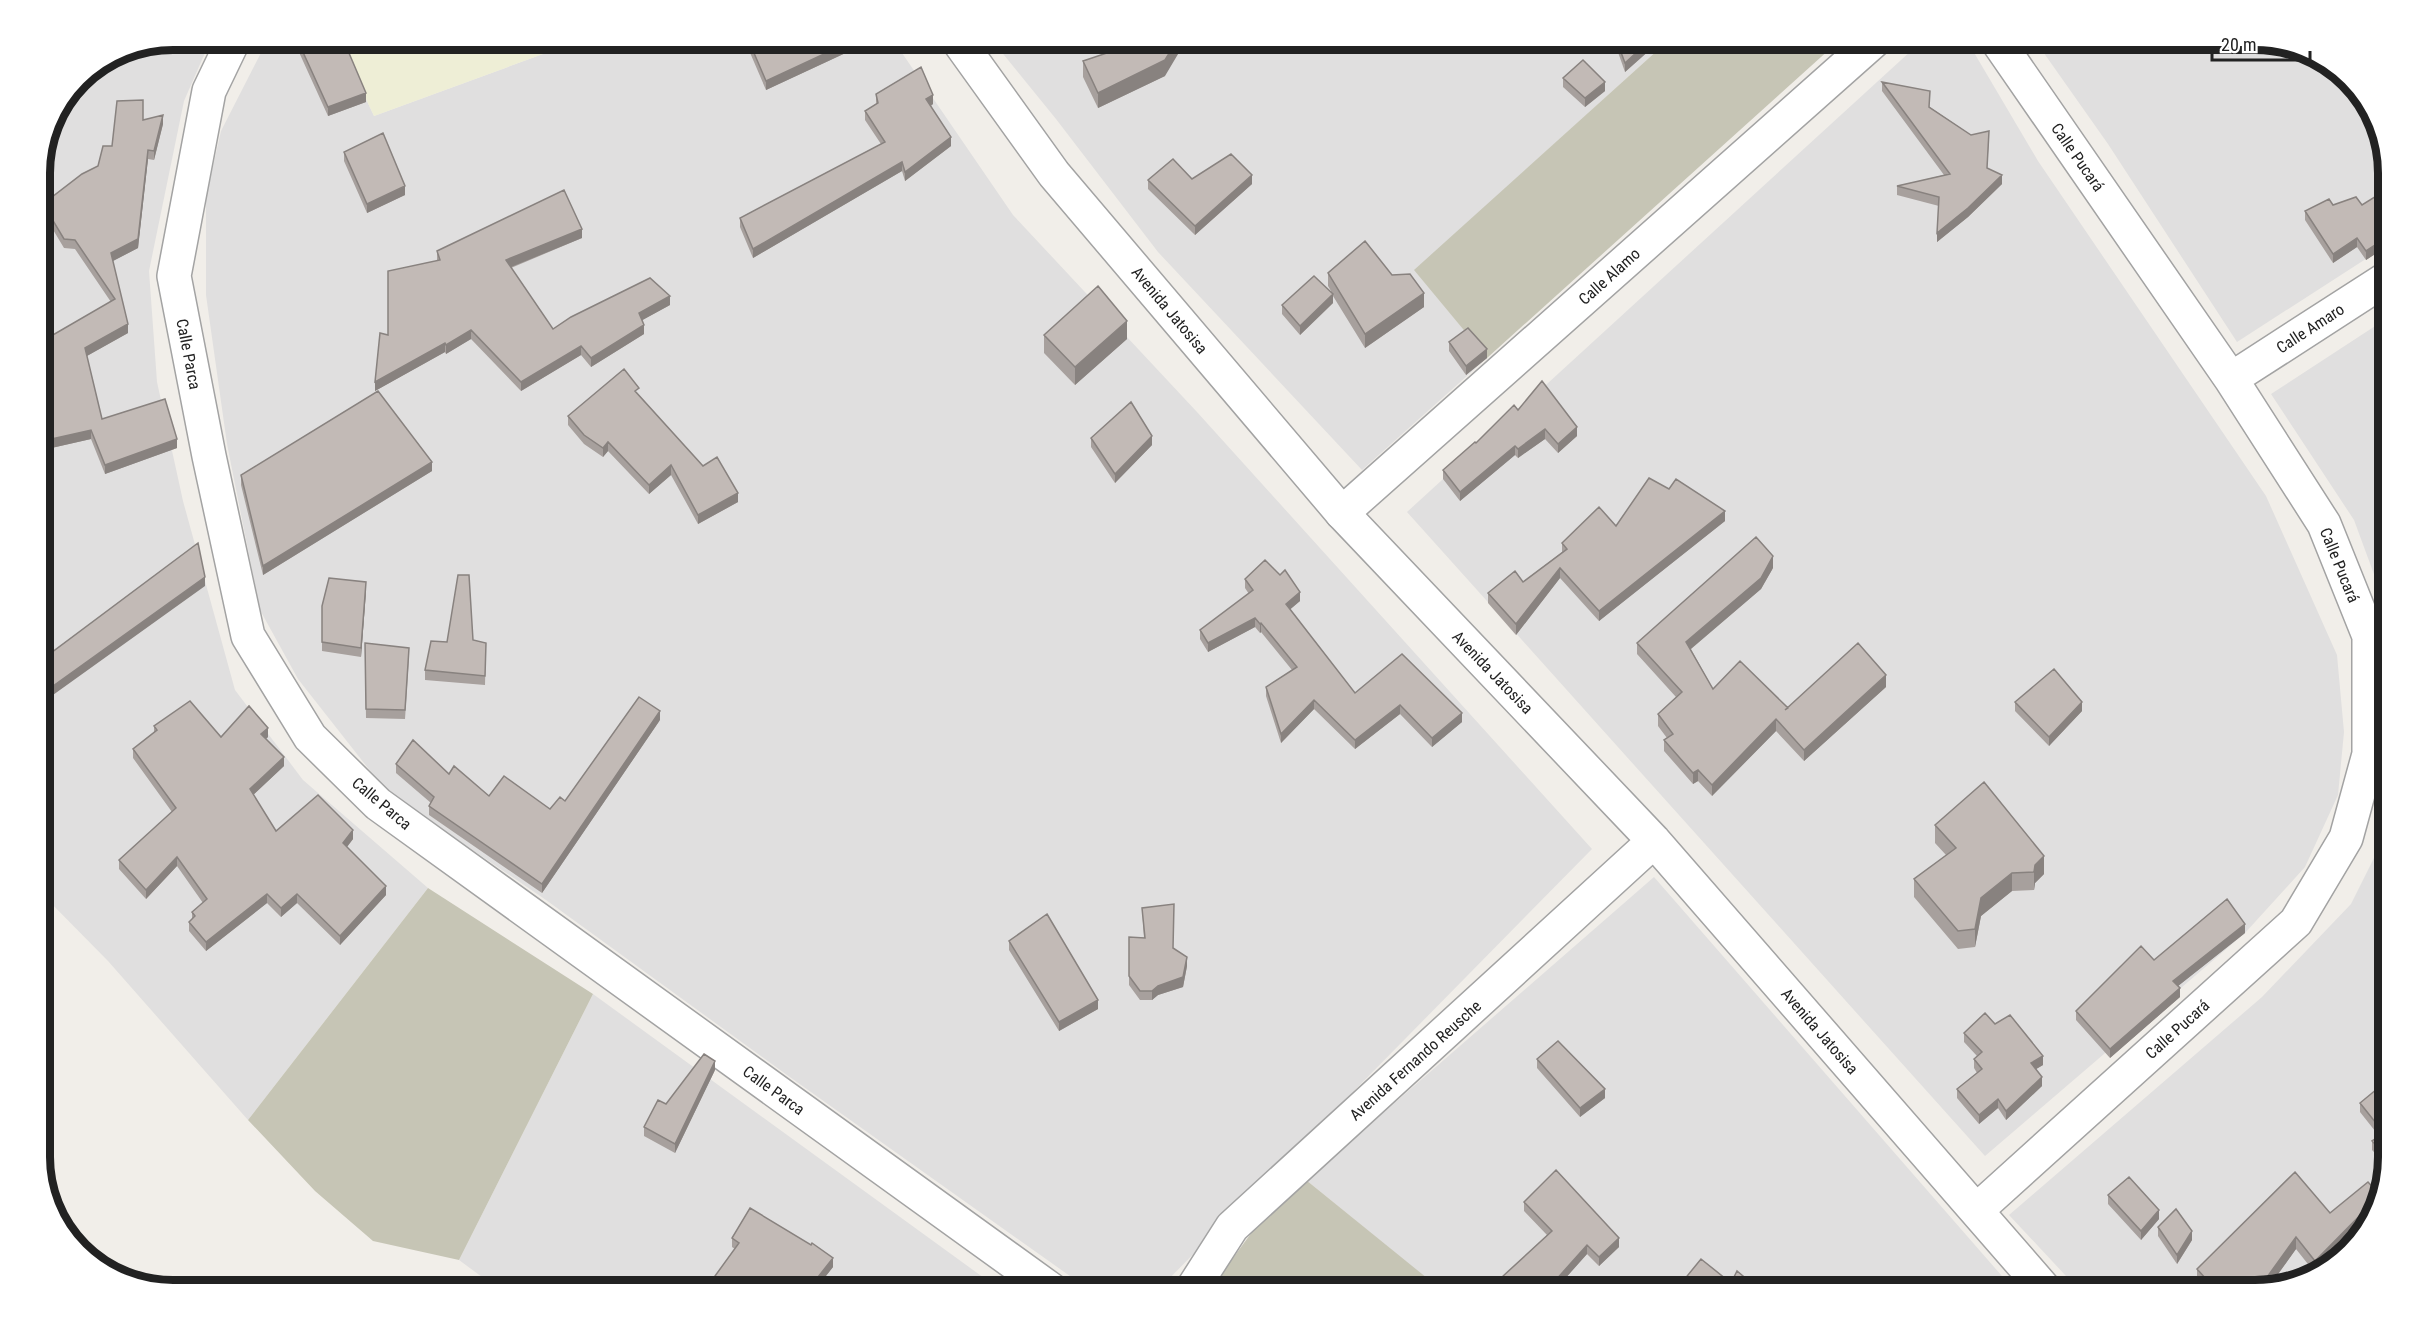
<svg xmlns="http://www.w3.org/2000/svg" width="2428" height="1330" viewBox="0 0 2428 1330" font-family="'Roboto Condensed',sans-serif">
	<rect width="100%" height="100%" fill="#f1eee9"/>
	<path fill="#e0dfdf" d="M 173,39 L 211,39 L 184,101 L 149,271 L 157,382 L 183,501 L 235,690 L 303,780 L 428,888 L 248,1120 L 108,961 L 39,891 L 39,164 L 49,121 L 78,78 L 122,49 Z
		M 268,39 L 338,39 L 374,116 L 584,39 L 896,39 L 902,53 L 1013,215 L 1197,412 L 1592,849 L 1157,1291 L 1091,1291 L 787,1075 L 546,900 L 386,791 L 298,679 L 260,610 L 227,444 L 206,295 L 206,197 L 221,131 Z
		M 991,39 L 1670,39 L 1415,270 L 1487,358 L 1362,470 L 1158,252 L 1056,119 Z
		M 1924,39 L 1966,39 L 2038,161 L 2266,496 L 2337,655 L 2344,732 L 2338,795 L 2305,867 L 2245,933 L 1985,1156 L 1407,512 Z
		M 2034,39 L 2255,39 L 2322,57 L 2367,99 L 2389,164 L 2389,244 L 2237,342 L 2108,144 Z
		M 2389,317 L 2389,615 L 2354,520 L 2271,394 Z
		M 2389,828 L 2389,1158 L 2371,1224 L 2322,1273 L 2256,1291 L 2080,1291 L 2009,1215 L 2262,997 L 2351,904 Z
		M 1654,877 L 2015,1291 L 1442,1291 L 1306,1180 Z
		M 593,994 L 1002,1291 L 501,1291 L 459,1260 Z"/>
	<path fill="#c6c5b5" d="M 1670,39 L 1841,39 L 1487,358 L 1414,270 Z
		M 428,888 L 593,994 L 459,1260 L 373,1241 L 315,1191 L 248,1120 Z
		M 1306,1180 L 1443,1291 L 1209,1291 L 1252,1232 Z"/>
	<path fill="#eeeed6" d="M 338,39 L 584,39 L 374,116 Z"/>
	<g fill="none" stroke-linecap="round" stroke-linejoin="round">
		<g stroke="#a3a3a3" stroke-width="36">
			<path id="minor" d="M 234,39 L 209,91 L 174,276 L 209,456 L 248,636 L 310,737 L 378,804 L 1053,1291
				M 2231,379 L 2389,277
				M 1342,513 L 1876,39
				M 1977,1210 L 2296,922 L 2346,838 L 2369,754 L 2369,636 L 2324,524 L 2231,379 L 1996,39"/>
		</g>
		<g stroke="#a3a3a3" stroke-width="36">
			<path id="tertiary" d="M 957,39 L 1054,174 L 1342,513 L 1654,841 L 2046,1291
				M 1191,1291 L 1232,1227 L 1654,841"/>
		</g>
		<use href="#minor" stroke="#fff" stroke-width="33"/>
		<use href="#tertiary" stroke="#fff" stroke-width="33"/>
	</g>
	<path fill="#a7a09d" d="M 293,39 L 343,39 L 366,102 L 328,116 Z
		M 748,39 L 852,50 L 766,90 L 748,48 Z
		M 1614,39 L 1652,39 L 1652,48 L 1625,72 L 1614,41 Z
		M 1083,61 L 1165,76 L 1098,108 L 1083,77 Z
		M 1563,78 L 1605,91 L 1585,107 L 1563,87 Z
		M 1882,82 L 1930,107 L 1971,135 L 1989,140 L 1987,168 L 2002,184 L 1968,217 L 1937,242 L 1939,206 L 1897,195 L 1897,186 L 1944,175 L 1882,91 Z
		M 876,94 L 933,104 L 931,106 L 951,146 L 905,181 L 902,171 L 753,258 L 740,227 L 740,218 L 881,144 L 865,120 L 865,111 L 876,104 Z
		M 143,120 L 163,124 L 154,160 L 148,159 L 138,248 L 113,261 L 128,333 L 87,356 L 102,419 L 177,448 L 105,474 L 91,439 L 47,449 L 39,426 L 39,343 L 111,302 L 75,249 L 64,248 L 43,213 L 43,204 L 98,166 L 112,146 Z
		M 344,152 L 405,195 L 367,213 L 344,161 Z
		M 1192,179 L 1252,184 L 1195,235 L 1148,189 L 1148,180 Z
		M 2389,188 L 2389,245 L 2366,260 L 2357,247 L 2333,263 L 2305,220 L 2305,211 L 2333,205 L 2362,205 Z
		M 582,238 L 511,268 L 553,329 L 670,305 L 642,320 L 644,334 L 591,367 L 581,355 L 521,391 L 471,339 L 446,354 L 445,352 L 375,391 L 388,335 L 437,261 L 437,251 Z
		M 1328,273 L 1392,275 L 1424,307 L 1365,348 L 1333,296 L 1333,303 L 1300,335 L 1282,314 L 1282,305 L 1331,291 L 1328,286 Z
		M 1044,335 L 1127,339 L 1075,385 L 1044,353 Z
		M 1449,342 L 1487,358 L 1466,375 L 1449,351 Z
		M 639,395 L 703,466 L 738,502 L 698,524 L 671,475 L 649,494 L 608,451 L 603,457 L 584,444 L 568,425 L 568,416 Z
		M 1518,410 L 1577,436 L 1558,453 L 1545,439 L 1518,458 L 1515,455 L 1460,501 L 1443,479 L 1443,470 Z
		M 1091,438 L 1152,445 L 1115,483 L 1091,447 Z
		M 432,471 L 263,575 L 241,485 L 241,475 Z
		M 1725,521 L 1599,621 L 1560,578 L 1516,635 L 1488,603 L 1488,593 L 1523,582 L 1562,552 L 1562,543 L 1616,526 Z
		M 1773,568 L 1761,589 L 1691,649 L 1713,689 L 1788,708 L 1886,687 L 1804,761 L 1776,731 L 1712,796 L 1698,781 L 1693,784 L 1664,751 L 1664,740 L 1667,738 L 1658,726 L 1658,714 L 1676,697 L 1637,654 L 1637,643 Z
		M 1245,579 L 1300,601 L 1290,609 L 1355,693 L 1462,722 L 1432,747 L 1400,714 L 1355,749 L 1314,709 L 1281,743 L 1266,696 L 1266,687 L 1292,670 L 1261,632 L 1260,633 L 1255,627 L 1208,652 L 1200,639 L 1200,630 L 1249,594 L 1245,588 Z
		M 366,591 L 361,657 L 322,651 L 322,606 Z
		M 473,640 L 486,643 L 485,685 L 425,680 L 425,670 L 447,642 Z
		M 365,643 L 409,657 L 405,719 L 366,718 Z
		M 2015,702 L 2082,711 L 2049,746 L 2015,711 Z
		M 660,720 L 542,893 L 429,815 L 429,806 L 431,803 L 396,773 L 396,764 L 449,774 L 489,796 L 550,809 L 565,801 Z
		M 154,726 L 221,737 L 268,737 L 266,739 L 284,766 L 253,795 L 276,831 L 353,839 L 347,847 L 386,895 L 340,945 L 297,903 L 281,917 L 267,903 L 206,951 L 189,931 L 189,922 L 192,919 L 192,912 L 203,903 L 177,866 L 146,899 L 119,869 L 119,860 L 172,812 L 133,758 L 133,749 L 154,732 Z
		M 1935,825 L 2044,874 L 2035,883 L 2034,890 L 2012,891 L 1981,916 L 1975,947 L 1958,949 L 1914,897 L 1914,879 L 1946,855 L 1935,843 Z
		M 1142,908 L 1187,966 L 1183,987 L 1158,995 L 1152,1000 L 1140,1000 L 1129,985 L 1129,937 L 1144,938 Z
		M 2245,933 L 2178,986 L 2180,997 L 2110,1058 L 2076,1020 L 2076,1011 L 2154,960 Z
		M 1009,941 L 1098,1009 L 1059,1031 L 1009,950 Z
		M 1995,1024 L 2043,1065 L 2036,1069 L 2042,1086 L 2006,1120 L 1998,1108 L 1979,1124 L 1957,1098 L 1957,1089 L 1977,1073 L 1974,1068 L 1974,1059 L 1977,1056 L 1964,1042 L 1964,1033 Z
		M 1537,1059 L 1605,1098 L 1580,1117 L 1537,1068 Z
		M 715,1070 L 675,1153 L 644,1136 L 644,1127 L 666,1104 Z
		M 2389,1079 L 2389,1158 L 2387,1166 L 2372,1150 L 2372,1141 L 2379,1136 L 2360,1112 L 2360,1103 Z
		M 2108,1195 L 2159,1219 L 2141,1240 L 2108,1204 Z
		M 1524,1202 L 1619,1247 L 1599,1266 L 1587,1254 L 1554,1291 L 1507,1291 L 1502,1286 L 1502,1277 L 1547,1235 L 1524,1211 Z
		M 2330,1213 L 2315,1273 L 2296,1249 L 2268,1288 L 2256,1291 L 2206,1291 L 2197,1281 L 2197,1269 Z
		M 2158,1227 L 2192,1240 L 2177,1264 L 2158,1236 Z
		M 732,1238 L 833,1267 L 814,1291 L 713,1291 L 716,1287 L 715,1285 L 715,1276 L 735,1249 L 732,1247 Z
		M 1731,1283 L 1761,1291 L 1679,1291 L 1679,1286 Z"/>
	<path fill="#88827f" d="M 1178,39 L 1187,39 L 1165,76 L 1098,108 L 1098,93 Z
		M 1652,39 L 1652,48 L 1625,72 L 1625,63 Z
		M 852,41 L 852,50 L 766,90 L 766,81 Z
		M 1605,82 L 1605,91 L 1585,107 L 1585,98 Z
		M 366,93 L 366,102 L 328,116 L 328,107 Z
		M 933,95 L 933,104 L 926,108 L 926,99 Z
		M 163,115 L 163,124 L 154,160 L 154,151 Z
		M 951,137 L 951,146 L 905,181 L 905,172 Z
		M 148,150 L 148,159 L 138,248 L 111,262 L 111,253 Z
		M 902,162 L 902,171 L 753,258 L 753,249 Z
		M 1252,175 L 1252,184 L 1195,235 L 1195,226 Z
		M 2002,175 L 2002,184 L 1968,217 L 1937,242 L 1937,233 Z
		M 405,186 L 405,195 L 367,213 L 367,204 Z
		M 582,229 L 582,238 L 506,269 L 506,260 Z
		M 2389,236 L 2389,245 L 2366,260 L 2366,251 Z
		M 2357,238 L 2357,247 L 2333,263 L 2333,254 Z
		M 1424,293 L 1424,307 L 1365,348 L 1365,334 Z
		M 1333,294 L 1333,303 L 1300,335 L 1300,326 Z
		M 670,296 L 670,305 L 639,322 L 639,313 Z
		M 1127,321 L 1127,339 L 1075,385 L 1075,367 Z
		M 128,324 L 128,333 L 85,357 L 85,348 Z
		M 644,325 L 644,334 L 591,367 L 591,358 Z
		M 471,330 L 471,339 L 446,354 L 446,345 Z
		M 445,343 L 445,352 L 375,391 L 375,382 Z
		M 581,346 L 581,355 L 521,391 L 521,382 Z
		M 1487,349 L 1487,358 L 1466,375 L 1466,366 Z
		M 1577,427 L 1577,436 L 1558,453 L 1558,444 Z
		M 1545,429 L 1545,439 L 1518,458 L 1518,449 Z
		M 91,430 L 91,439 L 47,449 L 47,440 Z
		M 1152,436 L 1152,445 L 1115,483 L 1115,474 Z
		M 177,439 L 177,448 L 105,474 L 105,465 Z
		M 608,442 L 608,451 L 603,457 L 603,448 Z
		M 1515,446 L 1515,455 L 1460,501 L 1460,492 Z
		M 432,462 L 432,471 L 263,575 L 263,566 Z
		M 671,465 L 671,475 L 649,494 L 649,485 Z
		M 738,493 L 738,502 L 698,524 L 698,515 Z
		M 1725,511 L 1725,521 L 1599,621 L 1599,611 Z
		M 1773,556 L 1773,568 L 1761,589 L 1686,653 L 1686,642 Z
		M 1560,568 L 1560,578 L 1516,635 L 1516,624 Z
		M 205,577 L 205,586 L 39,705 L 39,696 Z
		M 366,582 L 366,591 L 361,657 L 361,648 Z
		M 1300,592 L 1300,601 L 1286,613 L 1286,604 Z
		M 1255,618 L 1255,627 L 1208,652 L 1208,643 Z
		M 1261,623 L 1261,632 L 1260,633 L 1260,624 Z
		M 1886,675 L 1886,687 L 1804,761 L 1804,750 Z
		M 1314,700 L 1314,709 L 1281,743 L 1281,734 Z
		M 2082,702 L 2082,711 L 2049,746 L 2049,737 Z
		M 1400,705 L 1400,714 L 1355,749 L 1355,740 Z
		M 660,711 L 660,720 L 542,893 L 542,884 Z
		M 1462,713 L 1462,722 L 1432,747 L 1432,738 Z
		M 1776,719 L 1776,731 L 1712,796 L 1712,785 Z
		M 268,728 L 268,737 L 261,743 L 261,734 Z
		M 284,757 L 284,766 L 250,798 L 250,789 Z
		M 1698,770 L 1698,781 L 1693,784 L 1693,773 Z
		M 353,830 L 353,839 L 343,852 L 343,843 Z
		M 2044,856 L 2044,874 L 2035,883 L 2034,890 L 2034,872 L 2035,865 Z
		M 177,857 L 177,866 L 146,899 L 146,890 Z
		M 2012,873 L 2012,891 L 1981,916 L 1975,947 L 1975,929 L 1981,898 Z
		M 386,886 L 386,895 L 340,945 L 340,936 Z
		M 267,894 L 267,903 L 206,951 L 206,942 Z
		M 297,894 L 297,903 L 281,917 L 281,908 Z
		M 2245,924 L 2245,933 L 2173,990 L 2173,981 Z
		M 1187,957 L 1187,966 L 1183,987 L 1158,995 L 1152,1000 L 1152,991 Z
		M 2180,988 L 2180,997 L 2110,1058 L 2110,1049 Z
		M 1098,1000 L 1098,1009 L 1059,1031 L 1059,1022 Z
		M 2043,1056 L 2043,1065 L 2031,1072 L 2031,1063 Z
		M 715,1061 L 715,1070 L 675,1153 L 675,1144 Z
		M 2042,1077 L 2042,1086 L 2006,1120 L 2006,1111 Z
		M 1605,1089 L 1605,1098 L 1580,1117 L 1580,1108 Z
		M 1998,1099 L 1998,1108 L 1979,1124 L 1979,1115 Z
		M 2379,1196 L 2374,1213 L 2315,1273 L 2315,1261 Z
		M 2159,1210 L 2159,1219 L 2141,1240 L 2141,1231 Z
		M 2192,1231 L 2192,1240 L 2177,1264 L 2177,1255 Z
		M 2296,1237 L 2296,1249 L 2268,1288 L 2257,1291 Z
		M 1619,1238 L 1619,1247 L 1599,1266 L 1599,1257 Z
		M 1587,1245 L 1587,1254 L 1554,1291 L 1546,1291 Z
		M 833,1258 L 833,1267 L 814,1291 L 807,1291 Z"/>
	<path fill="#c2bab6" stroke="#88827f" stroke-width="1.5" d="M 297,39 L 343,39 L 366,93 L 328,107 Z
		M 748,39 L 850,39 L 852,41 L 766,81 Z
		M 1129,39 L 1178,39 L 1165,60 L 1098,93 L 1083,61 L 1125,47 Z
		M 1616,39 L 1651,39 L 1625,63 Z
		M 1583,60 L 1605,82 L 1585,98 L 1563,78 Z
		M 921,67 L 933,95 L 926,99 L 951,137 L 905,172 L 902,162 L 753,249 L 740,218 L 885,142 L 865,111 L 878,103 L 876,94 Z
		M 1882,82 L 1930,91 L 1929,107 L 1971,135 L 1989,131 L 1987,168 L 2002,175 L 1968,208 L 1937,233 L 1939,197 L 1897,186 L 1950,174 Z
		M 143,100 L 143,120 L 163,115 L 154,151 L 148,150 L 138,239 L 111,253 L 128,324 L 85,348 L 102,419 L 165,399 L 177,439 L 105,465 L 91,430 L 47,440 L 39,417 L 39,343 L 115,299 L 75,240 L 64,239 L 43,204 L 82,174 L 98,166 L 103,146 L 112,146 L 117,101 Z
		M 383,133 L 405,186 L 367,204 L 344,152 Z
		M 1231,154 L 1252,175 L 1195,226 L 1148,180 L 1173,159 L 1192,179 Z
		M 2389,188 L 2389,236 L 2366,251 L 2357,238 L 2333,254 L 2305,211 L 2329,199 L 2333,205 L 2356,197 L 2362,205 Z
		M 564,190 L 582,229 L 506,260 L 553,329 L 571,317 L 650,278 L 670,296 L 639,313 L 644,325 L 591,358 L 581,346 L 521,382 L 471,330 L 446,345 L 445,343 L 375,382 L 380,333 L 388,335 L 388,271 L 440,260 L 437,251 Z
		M 1365,241 L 1392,275 L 1410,274 L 1424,293 L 1365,334 L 1328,273 Z
		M 1314,276 L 1333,294 L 1300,326 L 1282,305 Z
		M 1098,286 L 1127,321 L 1075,367 L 1044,335 Z
		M 1468,328 L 1487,349 L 1466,366 L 1449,342 Z
		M 624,369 L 639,388 L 635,391 L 703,466 L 717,457 L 738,493 L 698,515 L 671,465 L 649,485 L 608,442 L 603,448 L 584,435 L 568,416 Z
		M 1542,381 L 1577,427 L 1558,444 L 1545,429 L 1518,449 L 1515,446 L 1460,492 L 1443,470 L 1475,442 L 1476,443 L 1514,405 L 1518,410 Z
		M 378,391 L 432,462 L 263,566 L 241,475 Z
		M 1131,402 L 1152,436 L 1115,474 L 1091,438 Z
		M 1649,478 L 1669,489 L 1676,479 L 1725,511 L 1599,611 L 1560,568 L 1516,624 L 1488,593 L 1515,571 L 1523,582 L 1567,549 L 1562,543 L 1599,507 L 1616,526 Z
		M 1756,537 L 1773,556 L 1761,578 L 1686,642 L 1713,689 L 1740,661 L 1788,708 L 1785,710 L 1858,643 L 1886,675 L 1804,750 L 1776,719 L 1712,785 L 1698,770 L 1693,773 L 1664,740 L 1673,734 L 1658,714 L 1682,692 L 1637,643 Z
		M 198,543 L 205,577 L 39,696 L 39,662 Z
		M 1265,560 L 1280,575 L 1285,570 L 1300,592 L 1286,604 L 1355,693 L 1402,654 L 1462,713 L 1432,738 L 1400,705 L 1355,740 L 1314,700 L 1281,734 L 1266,687 L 1297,667 L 1261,623 L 1260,624 L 1255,618 L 1208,643 L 1200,630 L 1253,590 L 1245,579 Z
		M 458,575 L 469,575 L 473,640 L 486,643 L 485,676 L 425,670 L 431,641 L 447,642 Z
		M 329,578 L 366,582 L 361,648 L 322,642 L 322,606 Z
		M 365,643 L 409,648 L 405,710 L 366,709 Z
		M 2054,669 L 2082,702 L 2049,737 L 2015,702 Z
		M 639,697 L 660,711 L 542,884 L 429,806 L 434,797 L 396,764 L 413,740 L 449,774 L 454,766 L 489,796 L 504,776 L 550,809 L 560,797 L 565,801 Z
		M 190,701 L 221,737 L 249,706 L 268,728 L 261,734 L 284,757 L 250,789 L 276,831 L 318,795 L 353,830 L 343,843 L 386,886 L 340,936 L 297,894 L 281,908 L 267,894 L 206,942 L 189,922 L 195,916 L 192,912 L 207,899 L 177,857 L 146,890 L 119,860 L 176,808 L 133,749 L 157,730 L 154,726 Z
		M 1984,782 L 2044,856 L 2035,865 L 2034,872 L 2012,873 L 1981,898 L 1975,929 L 1958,931 L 1914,879 L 1956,848 L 1935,825 Z
		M 2227,899 L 2245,924 L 2173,981 L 2180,988 L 2110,1049 L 2076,1011 L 2141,946 L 2154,960 Z
		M 1174,904 L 1173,948 L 1187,957 L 1183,977 L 1158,986 L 1152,991 L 1140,991 L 1129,976 L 1129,937 L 1145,938 L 1142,908 Z
		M 1047,914 L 1098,1000 L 1059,1022 L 1009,941 Z
		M 1985,1013 L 1995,1024 L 2010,1015 L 2043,1056 L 2031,1063 L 2042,1077 L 2006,1111 L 1998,1099 L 1979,1115 L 1957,1089 L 1982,1069 L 1974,1059 L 1982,1052 L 1964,1033 Z
		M 1558,1041 L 1605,1089 L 1580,1108 L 1537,1059 Z
		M 704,1054 L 715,1061 L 675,1144 L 644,1127 L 658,1100 L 666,1104 Z
		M 2389,1079 L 2389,1159 L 2372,1141 L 2384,1133 L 2360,1103 Z
		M 1556,1170 L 1619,1238 L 1599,1257 L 1587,1245 L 1546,1291 L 1514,1291 L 1502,1277 L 1552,1231 L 1524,1202 Z
		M 2295,1172 L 2330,1213 L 2368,1182 L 2379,1194 L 2379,1196 L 2315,1261 L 2296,1237 L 2257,1291 L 2217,1291 L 2197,1269 Z
		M 2129,1177 L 2159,1210 L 2141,1231 L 2108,1195 Z
		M 750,1208 L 811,1245 L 812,1243 L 833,1258 L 807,1291 L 713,1291 L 719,1282 L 715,1276 L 739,1243 L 732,1238 Z
		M 2176,1209 L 2192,1231 L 2177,1255 L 2158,1227 Z
		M 1701,1259 L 1731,1283 L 1737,1271 L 1761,1291 L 1686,1291 L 1679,1286 Z"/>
	<g text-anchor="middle" stroke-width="6" stroke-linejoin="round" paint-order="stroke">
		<g font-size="16" fill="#222" stroke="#fff">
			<text transform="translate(2078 157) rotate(55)" y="6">Calle Pucará</text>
			<text transform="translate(1609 276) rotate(-42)" y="6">Calle Alamo</text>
			<text transform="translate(1170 310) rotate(50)" y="6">Avenida Jatosisa</text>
			<text transform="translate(2310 328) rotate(-33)" y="6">Calle Amaro</text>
			<text transform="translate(189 354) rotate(79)" y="6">Calle Parca</text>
			<text transform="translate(2340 565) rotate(68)" y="6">Calle Pucará</text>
			<text transform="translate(1493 672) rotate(46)" y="6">Avenida Jatosisa</text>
			<text transform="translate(382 803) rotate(40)" y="6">Calle Parca</text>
			<text transform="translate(2177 1029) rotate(-42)" y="6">Calle Pucará</text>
			<text transform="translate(1820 1031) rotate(49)" y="6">Avenida Jatosisa</text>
			<text transform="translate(1415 1060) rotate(-42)" y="6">Avenida Fernando Reusche</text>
			<text transform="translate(774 1090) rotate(36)" y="6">Calle Parca</text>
		</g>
	</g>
	<path d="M0 0H2428V1330H0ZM173 50H2255A123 123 0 0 1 2378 173V1157A123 123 0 0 1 2255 1280H173A123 123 0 0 1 50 1157V173A123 123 0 0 1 173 50Z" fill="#fff" fill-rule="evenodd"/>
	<path fill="none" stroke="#222" stroke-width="8" d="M173 50H2255A123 123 0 0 1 2378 173V1157A123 123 0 0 1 2255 1280H173A123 123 0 0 1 50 1157V173A123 123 0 0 1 173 50Z"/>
	<path d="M2212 51v9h98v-9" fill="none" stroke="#222222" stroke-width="3"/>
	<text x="2221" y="51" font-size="18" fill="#222222" stroke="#ffffff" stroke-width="4.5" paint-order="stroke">20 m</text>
</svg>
